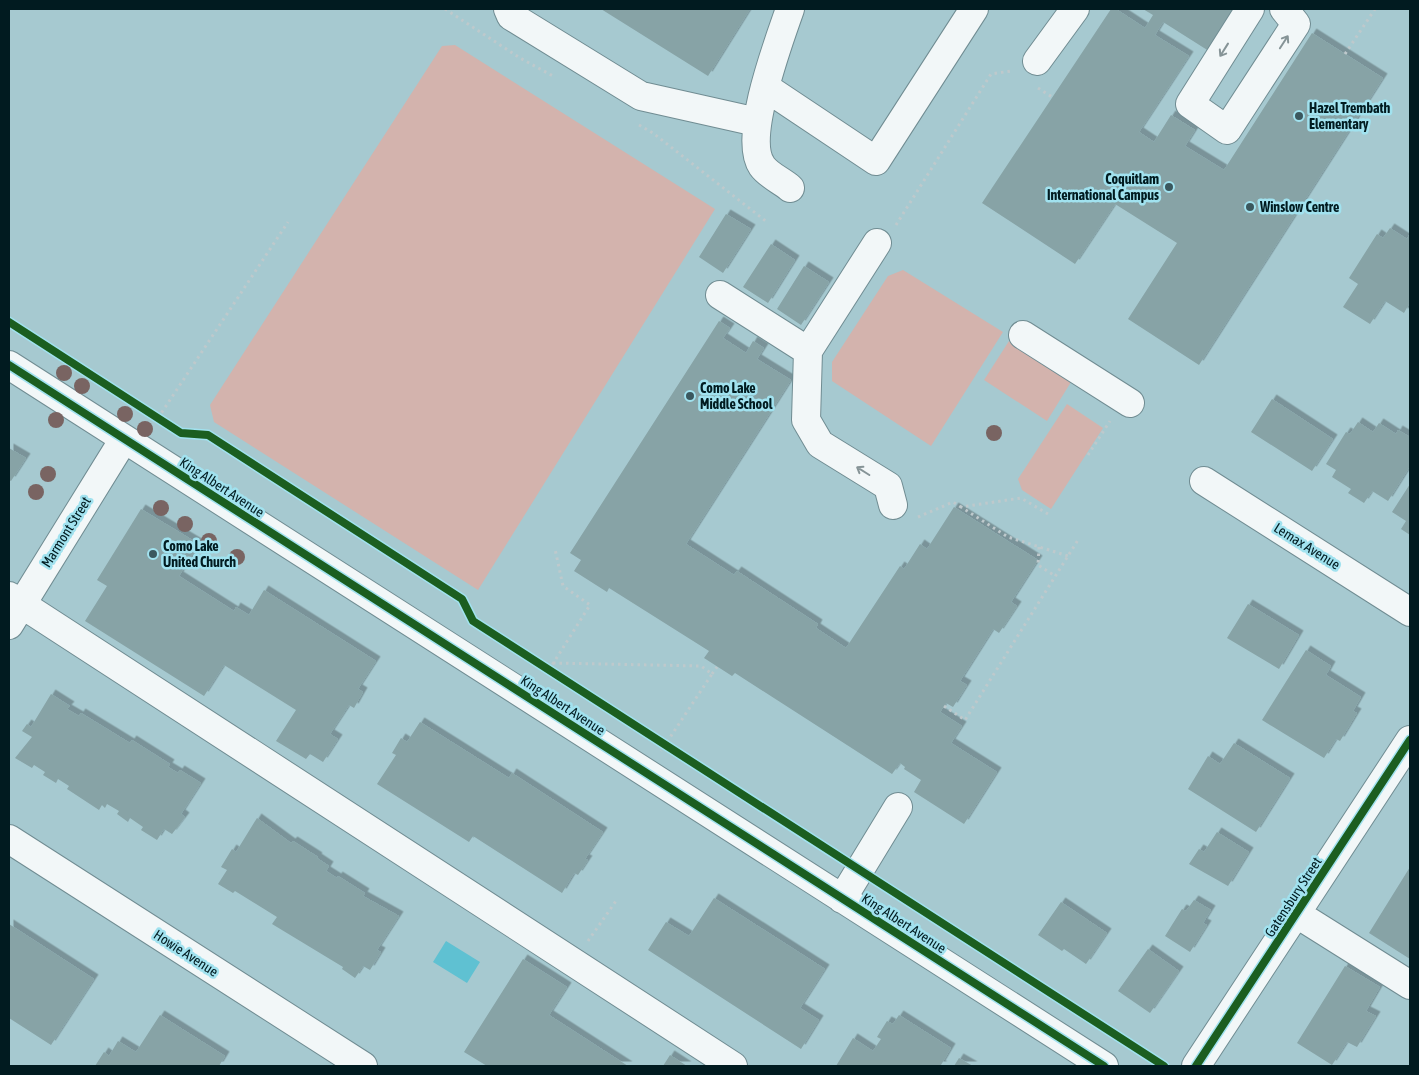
<svg xmlns="http://www.w3.org/2000/svg" width="1419" height="1075" viewBox="0 0 1419 1075" font-family="'Asap Condensed',sans-serif">
	<defs>
		<filter id="shadow"><feDropShadow dx="4.5" dy="-4.5" stdDeviation="0" flood-color="#0004"/></filter>
	</defs>
	<rect width="100%" height="100%" fill="#a6c9d0"/>
	<path fill="#d3b3ad" d="M 455,45 L 715,209 L 478,590 L 214,422 L 210,405 L 442,46 Z
		M 903,270 L 1003,332 L 931,446 L 832,381 L 832,362 L 888,276 Z
		M 1009,341 L 1071,382 L 1047,421 L 984,380 Z
		M 1067,404 L 1103,428 L 1051,509 L 1022,490 L 1018,479 Z"/>
	<path fill="#5fc1d2" d="M 446,941 L 480,962 L 467,983 L 433,962 Z"/>
	<path fill="#87a3a6" filter="url(#shadow)" d="M 601,9 L 750,9 L 708,76 Z
		M 1111,9 L 1116,9 L 1145,28 L 1153,15 L 1143,9 L 1240,9 L 1212,53 L 1163,22 L 1155,35 L 1189,56 L 1139,132 L 1154,142 L 1171,115 L 1195,130 L 1185,146 L 1224,170 L 1312,33 L 1383,78 L 1199,365 L 1128,319 L 1177,243 L 1115,204 L 1075,264 L 982,203 Z
		M 726,214 L 751,229 L 723,273 L 699,257 Z
		M 1390,228 L 1407,239 L 1410,233 L 1410,302 L 1404,313 L 1385,301 L 1370,324 L 1343,307 L 1358,284 L 1349,278 L 1377,234 L 1383,238 Z
		M 771,244 L 795,260 L 768,303 L 743,287 Z
		M 804,266 L 829,282 L 801,325 L 777,309 Z
		M 719,321 L 730,328 L 723,338 L 746,353 L 753,341 L 764,348 L 757,359 L 791,380 L 686,544 L 734,575 L 737,571 L 818,624 L 816,628 L 846,648 L 900,566 L 904,569 L 920,544 L 927,549 L 954,507 L 1038,560 L 1011,602 L 1017,606 L 999,633 L 993,629 L 960,681 L 967,685 L 953,707 L 946,703 L 940,712 L 962,726 L 951,743 L 997,772 L 964,824 L 914,792 L 921,780 L 904,769 L 905,767 L 900,763 L 892,774 L 735,673 L 732,676 L 704,658 L 709,651 L 609,588 L 607,592 L 574,571 L 581,560 L 570,553 Z
		M 1272,399 L 1333,439 L 1312,471 L 1251,432 Z
		M 1358,422 L 1373,432 L 1379,423 L 1396,434 L 1398,430 L 1410,437 L 1410,466 L 1388,501 L 1372,491 L 1364,503 L 1348,493 L 1351,489 L 1332,477 L 1336,470 L 1326,464 L 1346,432 L 1350,434 Z
		M 9,448 L 26,458 L 11,481 L 9,480 Z
		M 1410,484 L 1410,535 L 1401,529 L 1406,521 L 1392,512 Z
		M 141,509 L 199,544 L 179,576 L 234,611 L 236,607 L 249,615 L 264,590 L 376,661 L 358,689 L 363,692 L 354,708 L 349,705 L 330,734 L 338,739 L 323,762 L 310,754 L 306,759 L 276,741 L 296,710 L 224,665 L 204,696 L 85,621 L 107,586 L 97,580 Z
		M 1248,604 L 1299,635 L 1279,669 L 1227,638 Z
		M 1306,650 L 1331,666 L 1326,675 L 1361,697 L 1353,711 L 1357,713 L 1340,741 L 1336,739 L 1324,758 L 1262,720 Z
		M 51,694 L 70,706 L 67,709 L 79,716 L 81,713 L 130,743 L 132,740 L 170,764 L 168,767 L 178,773 L 180,770 L 201,783 L 181,814 L 185,817 L 172,834 L 164,829 L 157,840 L 141,830 L 143,827 L 130,818 L 128,822 L 117,814 L 119,811 L 107,804 L 105,808 L 102,805 L 99,810 L 67,789 L 69,786 L 58,779 L 56,783 L 43,775 L 45,772 L 34,765 L 32,768 L 15,758 L 32,737 L 22,731 L 27,724 L 31,727 Z
		M 420,722 L 509,778 L 512,773 L 603,832 L 585,859 L 588,860 L 578,875 L 574,873 L 562,893 L 473,836 L 469,842 L 377,784 L 396,755 L 392,753 L 401,738 L 407,742 Z
		M 1234,743 L 1290,778 L 1256,832 L 1188,789 L 1208,756 L 1220,764 Z
		M 257,818 L 291,843 L 293,841 L 318,857 L 317,858 L 329,866 L 326,871 L 337,878 L 338,876 L 365,893 L 363,896 L 399,916 L 377,950 L 381,952 L 370,970 L 363,966 L 355,978 L 342,969 L 343,967 L 272,924 L 277,917 L 235,891 L 233,893 L 218,884 L 227,870 L 221,867 L 232,849 L 236,852 Z
		M 1217,832 L 1249,852 L 1228,886 L 1189,864 L 1199,849 L 1204,852 Z
		M 1410,867 L 1410,959 L 1369,933 Z
		M 714,898 L 825,969 L 800,1008 L 819,1020 L 801,1049 L 648,950 L 666,922 L 689,936 Z
		M 1194,900 L 1211,910 L 1203,923 L 1207,925 L 1190,952 L 1165,936 L 1182,909 L 1186,911 Z
		M 1061,902 L 1107,933 L 1086,964 L 1064,949 L 1062,951 L 1038,935 Z
		M 9,924 L 94,979 L 51,1045 L 9,1018 Z
		M 1148,949 L 1179,971 L 1150,1013 L 1118,991 Z
		M 523,959 L 567,987 L 549,1015 L 628,1066 L 487,1066 L 464,1052 Z
		M 1345,966 L 1380,987 L 1366,1011 L 1376,1016 L 1357,1047 L 1347,1042 L 1332,1065 L 1297,1043 Z
		M 160,1015 L 225,1056 L 219,1066 L 95,1066 L 104,1052 L 109,1056 L 118,1041 L 136,1052 Z
		M 899,1015 L 951,1048 L 941,1065 L 943,1066 L 836,1066 L 853,1038 L 873,1051 L 881,1039 L 877,1037 L 887,1021 L 893,1024 Z
		M 670,1055 L 687,1066 L 663,1066 Z
		M 959,1058 L 973,1066 L 954,1066 Z"/>
	<g fill="none" stroke-linecap="round" stroke-linejoin="round">
		<g stroke="#708c92" stroke-width="30">
			<path id="minor" d="M 508,9 L 511,16 L 641,96 L 757,122
				M 790,9 C 779,41 742,138 762,166 C 768,175 782,181 790,188
				M 1250,9 L 1190,104 L 1227,130 L 1296,24 L 1284,9
				M 1037,61 L 1075,9
				M 765,87 L 876,161 L 974,9
				M 720,295 L 808,351 L 806,420 L 820,444 L 888,486 L 893,505
				M 1023,335 L 1130,403
				M 808,351 L 877,243
				M 9,365 L 1104,1066
				M 1204,481 L 1410,612
				M 9,596 L 733,1066
				M 9,625 L 124,439
				M 9,839 L 363,1066
				M 842,899 L 898,807
				M 1297,914 L 1410,985
				M 1196,1066 L 1410,740"/>
		</g>
		<path stroke="#bec9cc" stroke-width="3" stroke-dasharray="2.5 4" stroke-linecap="butt" d="M 445,9 L 520,58 L 553,76
			M 1345,54 L 1375,9
			M 1038,88 L 1052,97
			M 639,125 L 653,133 L 767,222
			M 896,225 L 991,74 L 1011,71
			M 158,418 L 288,222
			M 1088,455 L 1110,421
			M 1048,514 L 1021,498 L 961,507 L 1008,537 L 1068,556
			M 918,517 L 953,502 L 961,507
			M 1039,547 L 1038,565 L 1055,576
			M 553,663 L 701,666 L 712,674 L 661,751
			M 549,670 L 590,605 L 563,586 L 555,549
			M 712,674 L 717,667
			M 944,706 L 965,720 L 1078,540
			M 588,941 L 616,901"/>
		<use href="#minor" stroke="#f2f7f8" stroke-width="28"/>
		<g stroke="#a1e2ef" stroke-width="11">
			<path id="cycleway" d="M 9,322 L 181,433 L 208,435 L 462,599 L 473,621 L 1164,1066
				M 9,365 L 1104,1066
				M 1196,1066 L 1410,740"/>
		</g>
		<use href="#cycleway" stroke="#1b5e20" stroke-width="8"/>
	</g>
	<g fill="#796462">
		<circle cx="64" cy="373" r="8"/>
		<circle cx="82" cy="386" r="8"/>
		<circle cx="125" cy="414" r="8"/>
		<circle cx="56" cy="420" r="8"/>
		<circle cx="145" cy="429" r="8"/>
		<circle cx="994" cy="433" r="8"/>
		<circle cx="48" cy="474" r="8"/>
		<circle cx="36" cy="492" r="8"/>
		<circle cx="161" cy="508" r="8"/>
		<circle cx="185" cy="524" r="8"/>
		<circle cx="209" cy="541" r="8"/>
		<circle cx="237" cy="557" r="8"/>
	</g>
	<defs><path id="oneway-shaft" d="M-6 0H5M1.5-3L5.5 0L1.5 3" fill="none" stroke-width="1.6" stroke-linecap="round" stroke-linejoin="round" transform="scale(1.25)"/></defs>
	<g stroke="#869497">
		<use href="#oneway-shaft" transform="translate(1284 42) rotate(-57)"/>
		<use href="#oneway-shaft" transform="translate(1224 50) rotate(122)"/>
		<use href="#oneway-shaft" transform="translate(863 471) rotate(-148)"/>
	</g>
	<g fill="#3b585e" stroke="#a1e2ef" stroke-width="2">
		<circle cx="1299" cy="116" r="5"/>
		<circle cx="1169" cy="187" r="5"/>
		<circle cx="1250" cy="207" r="5"/>
		<circle cx="690" cy="396" r="5"/>
		<circle cx="153" cy="554" r="5"/>
	</g>
	<g text-anchor="middle" stroke-width="5" stroke-linejoin="round" paint-order="stroke">
		<g font-size="14" font-weight="bold" fill="#011b20" stroke="#a1e2ef" text-anchor="start">
			<text x="1309" y="113">Hazel Trembath<tspan x="1309" dy="16">Elementary</tspan></text>
			<text x="1159" y="184" text-anchor="end">Coquitlam<tspan x="1159" dy="16">International Campus</tspan></text>
			<text x="1260" y="212">Winslow Centre</text>
			<text x="700" y="393">Como Lake<tspan x="700" dy="16">Middle School</tspan></text>
			<text x="163" y="551">Como Lake<tspan x="163" dy="16">United Church</tspan></text>
		</g>
		<g font-size="14" fill="#011b20" stroke="#a1e2ef">
			<text transform="translate(222 487) rotate(33)" y="5">King Albert Avenue</text>
			<text transform="translate(66 532) rotate(-58)" y="5">Marmont Street</text>
			<text transform="translate(1307 546) rotate(32)" y="5">Lemax Avenue</text>
			<text transform="translate(563 705) rotate(33)" y="5">King Albert Avenue</text>
			<text transform="translate(1293 897) rotate(-57)" y="5">Gatensbury Street</text>
			<text transform="translate(904 923) rotate(33)" y="5">King Albert Avenue</text>
			<text transform="translate(186 953) rotate(33)" y="5">Howie Avenue</text>
		</g>
	</g>
	<rect width="1419" height="1075" fill="none" stroke="#011b20" stroke-width="20"/>
</svg>
